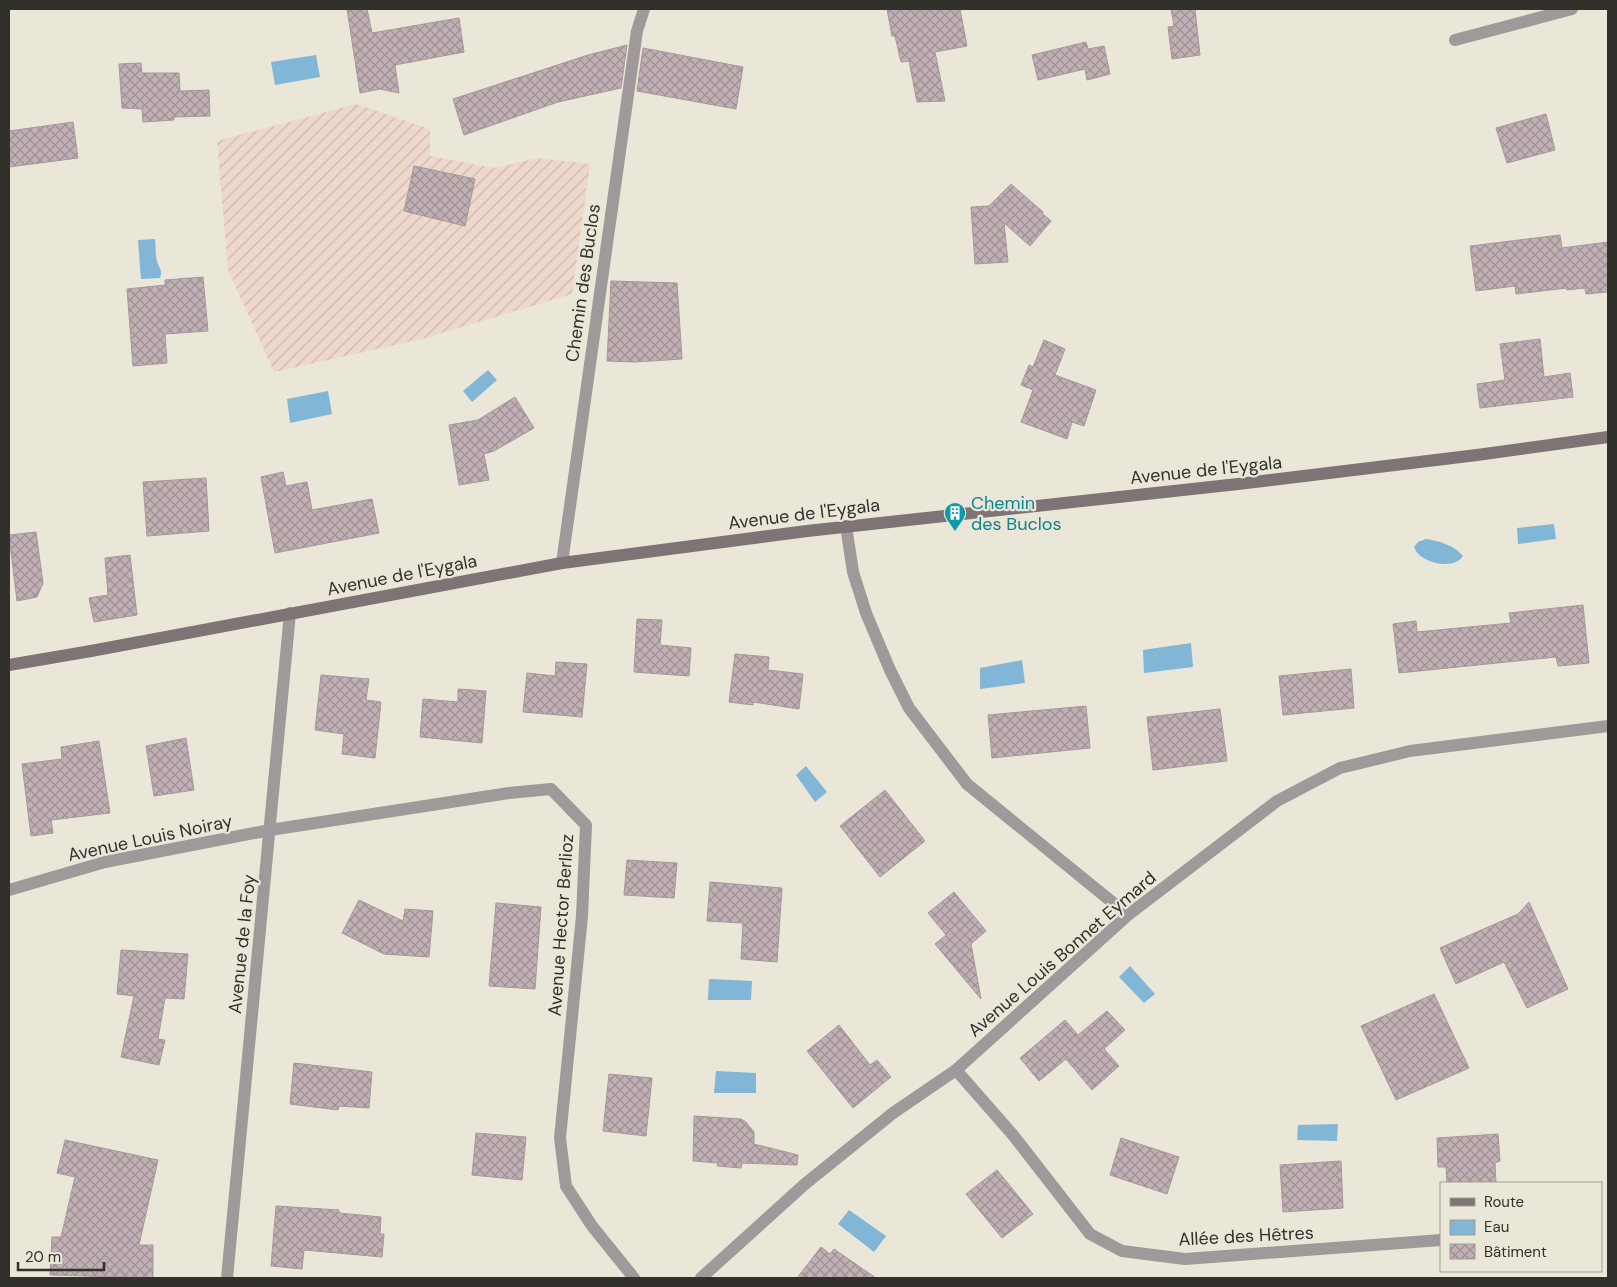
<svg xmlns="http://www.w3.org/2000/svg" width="1617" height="1287" viewBox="0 0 1617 1287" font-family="'DM Sans',sans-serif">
	<defs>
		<pattern id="industrial-furrows" width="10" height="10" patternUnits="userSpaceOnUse" patternTransform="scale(1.25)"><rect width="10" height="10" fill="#eed7cb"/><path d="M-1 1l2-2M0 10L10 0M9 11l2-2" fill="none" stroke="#cdb9ae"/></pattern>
		<pattern id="building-cross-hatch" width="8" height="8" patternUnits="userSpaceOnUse" patternTransform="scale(1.25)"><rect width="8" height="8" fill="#c0b0b5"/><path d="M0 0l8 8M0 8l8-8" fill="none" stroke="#9d9093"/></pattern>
	</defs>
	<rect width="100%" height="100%" fill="#eae6d8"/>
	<path fill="url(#industrial-furrows)" d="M 356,104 L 430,129 L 430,156 L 494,168 L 538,158 L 590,164 L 572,294 L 422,339 L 274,372 L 228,270 L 217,141 Z"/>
	<path fill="#82b6d7" d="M 316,55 L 320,77 L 275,85 L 271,62 Z
		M 155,239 C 156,246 155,254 157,261 C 159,268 163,270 160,278 L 141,279 L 138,240 Z
		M 488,370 L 497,380 L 472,402 L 463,391 Z
		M 328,391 L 332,414 L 290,423 L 287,399 Z
		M 1554,524 L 1556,539 L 1518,544 L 1517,528 Z
		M 1426,539 C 1439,541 1454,545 1463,556 C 1454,571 1419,563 1414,547 L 1418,542 Z
		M 1191,643 L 1193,667 L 1144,673 L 1143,650 Z
		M 1022,660 L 1025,683 L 980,689 L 980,668 Z
		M 806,766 L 827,792 L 815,802 L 796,775 Z
		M 1130,966 L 1155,994 L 1144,1003 L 1119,977 Z
		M 709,979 L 752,981 L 751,1000 L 708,1000 Z
		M 716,1071 L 756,1073 L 756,1093 L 714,1093 Z
		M 1338,1124 L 1337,1141 L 1297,1140 L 1298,1125 Z
		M 849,1210 L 886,1236 L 874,1252 L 838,1224 Z"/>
	<path fill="url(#building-cross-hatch)" stroke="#a6979c" d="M 347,9 L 367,9 L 372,33 L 459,18 L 464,52 L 395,65 L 399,93 L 380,89 L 360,93 Z
		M 887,9 L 960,9 L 967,46 L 935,52 L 945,101 L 917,102 L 909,61 L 901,62 L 895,36 L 892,36 Z
		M 1171,9 L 1195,9 L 1200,55 L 1172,59 L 1168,27 L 1174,26 Z
		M 1086,42 L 1088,49 L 1104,46 L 1110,74 L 1087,80 L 1085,69 L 1038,80 L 1032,55 Z
		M 627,45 L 621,88 L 558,102 L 464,135 L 453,99 L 588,55 Z
		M 643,48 L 743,67 L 736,109 L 637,91 Z
		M 141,63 L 142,73 L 179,73 L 180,91 L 209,90 L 210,116 L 174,117 L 174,120 L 143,122 L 142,109 L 122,108 L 119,64 Z
		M 1546,114 L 1555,150 L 1507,163 L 1496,128 Z
		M 73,122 L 78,158 L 9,167 L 9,131 Z
		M 414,166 L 475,179 L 465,226 L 404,211 Z
		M 1011,184 L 1043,212 L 1042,213 L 1051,221 L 1030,246 L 1004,223 L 1008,262 L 975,264 L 971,207 L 989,206 Z
		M 1560,235 L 1562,248 L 1608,242 L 1608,292 L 1586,294 L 1585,288 L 1567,290 L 1567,288 L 1516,294 L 1515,286 L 1476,291 L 1470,246 Z
		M 203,277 L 208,331 L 165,334 L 167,363 L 133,366 L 127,289 L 165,285 L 165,280 Z
		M 611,281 L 677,283 L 682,359 L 635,362 L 607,361 Z
		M 1540,339 L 1544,377 L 1570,373 L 1573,397 L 1480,408 L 1477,384 L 1505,380 L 1500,344 Z
		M 1044,340 L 1065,349 L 1055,375 L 1096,390 L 1084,426 L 1072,422 L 1067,439 L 1021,422 L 1033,390 L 1021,385 L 1029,365 L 1033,367 Z
		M 515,397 L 534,428 L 494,451 L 484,454 L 489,480 L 459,485 L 449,425 L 478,420 Z
		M 283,472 L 286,486 L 307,482 L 312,510 L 372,499 L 379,533 L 275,553 L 261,477 Z
		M 206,478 L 209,531 L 147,536 L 143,482 Z
		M 36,532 L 43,583 L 37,597 L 17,601 L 9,535 Z
		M 130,555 L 137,615 L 94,622 L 89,598 L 108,595 L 105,558 Z
		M 1583,605 L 1589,663 L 1558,666 L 1556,657 L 1399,673 L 1393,624 L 1416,621 L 1417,632 L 1511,623 L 1509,613 Z
		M 637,619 L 662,620 L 660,645 L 691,648 L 689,676 L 634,672 Z
		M 735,654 L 769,657 L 768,670 L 803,674 L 799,709 L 753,702 L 753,705 L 729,702 Z
		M 556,662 L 587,664 L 582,717 L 523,712 L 527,673 L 555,676 Z
		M 1351,669 L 1354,708 L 1283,715 L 1279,676 Z
		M 321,675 L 369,679 L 366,700 L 381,702 L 375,758 L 342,754 L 344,734 L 315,730 Z
		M 458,689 L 486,691 L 482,743 L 420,737 L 423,699 L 458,702 Z
		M 1086,706 L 1090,748 L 992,758 L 988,715 Z
		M 1220,709 L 1227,761 L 1153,770 L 1147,717 Z
		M 186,738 L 194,790 L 154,796 L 146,746 Z
		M 99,741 L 110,813 L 51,820 L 53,833 L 31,836 L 22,764 L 62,759 L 61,747 Z
		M 885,790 L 925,841 L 880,877 L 840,826 Z
		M 627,860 L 677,863 L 674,898 L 624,895 Z
		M 710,882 L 782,888 L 777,962 L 741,959 L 743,923 L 707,921 Z
		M 954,892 L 986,931 L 971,944 L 981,999 L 935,944 L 946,935 L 928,913 Z
		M 359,900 L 403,921 L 405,909 L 433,911 L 429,957 L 384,954 L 342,933 Z
		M 1529,902 L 1568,989 L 1527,1008 L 1504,962 L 1456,984 L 1440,948 L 1518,914 Z
		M 496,903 L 541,907 L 535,989 L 489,986 Z
		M 121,950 L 188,954 L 184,999 L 165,998 L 158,1039 L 165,1040 L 159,1065 L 121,1057 L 134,996 L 117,994 Z
		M 1434,994 L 1469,1068 L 1396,1100 L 1361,1026 Z
		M 1107,1011 L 1125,1030 L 1104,1049 L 1119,1066 L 1092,1090 L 1066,1059 L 1039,1081 L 1020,1058 L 1065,1020 L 1078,1035 Z
		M 839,1025 L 870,1065 L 877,1060 L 891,1077 L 853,1108 L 807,1051 Z
		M 294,1063 L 372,1072 L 369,1108 L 339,1106 L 338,1110 L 290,1104 Z
		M 609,1074 L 652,1078 L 646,1136 L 603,1131 Z
		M 694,1116 L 741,1119 L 746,1122 L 754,1132 L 754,1144 L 798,1155 L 797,1165 L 742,1163 L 741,1168 L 717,1166 L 718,1163 L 693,1161 Z
		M 476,1133 L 526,1137 L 522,1180 L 472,1175 Z
		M 1498,1134 L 1500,1161 L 1495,1163 L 1496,1183 L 1447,1183 L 1446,1167 L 1438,1167 L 1437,1138 Z
		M 1121,1138 L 1179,1157 L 1167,1194 L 1110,1175 Z
		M 65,1140 L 158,1160 L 139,1245 L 153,1245 L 153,1278 L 50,1275 L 52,1237 L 61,1237 L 75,1177 L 57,1173 Z
		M 1341,1161 L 1343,1208 L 1283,1212 L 1280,1165 Z
		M 997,1170 L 1033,1214 L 1002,1238 L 966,1194 Z
		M 276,1206 L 339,1210 L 339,1213 L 381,1217 L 380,1234 L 384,1234 L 382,1257 L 304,1250 L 302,1269 L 271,1266 Z
		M 821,1247 L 830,1254 L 834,1249 L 876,1278 L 797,1278 Z"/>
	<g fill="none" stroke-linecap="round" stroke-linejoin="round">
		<path stroke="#a09999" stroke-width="12" d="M 1455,40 L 1572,9
			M 846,526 L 853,572 L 866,613 L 890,670 L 909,708 L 967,784 L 1128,915
			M 562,563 L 637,31 L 644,9
			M 9,890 L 105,862 L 270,830 L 509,793 L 551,789 L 586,825 L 582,916 L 560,1138 L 566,1186 L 592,1226 L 634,1278
			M 956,1070 L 1013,1135 L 1090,1234 L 1122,1251 L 1185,1259 L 1441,1240
			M 227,1278 L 290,613
			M 701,1278 L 805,1184 L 893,1113 L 956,1070 L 1128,915 L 1277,801 L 1340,768 L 1410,751 L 1608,726"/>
		<path stroke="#7e7475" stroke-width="12" d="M 9,665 L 91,651 L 562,563 L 807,531 L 1238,484 L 1477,455 L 1608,437"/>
	</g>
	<defs>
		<g id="building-pin" transform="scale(1.125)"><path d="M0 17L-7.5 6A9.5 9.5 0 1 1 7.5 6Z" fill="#0f9aa8" stroke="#eae6d8"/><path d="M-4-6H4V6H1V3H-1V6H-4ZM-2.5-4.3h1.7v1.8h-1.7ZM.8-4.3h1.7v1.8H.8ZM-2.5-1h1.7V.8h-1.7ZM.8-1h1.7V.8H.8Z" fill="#fff"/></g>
	</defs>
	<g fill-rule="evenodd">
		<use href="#building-pin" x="955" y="513"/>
	</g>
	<g text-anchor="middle" stroke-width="4.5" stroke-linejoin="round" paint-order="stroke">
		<g font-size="18" fill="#31302b" stroke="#eae6d8">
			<text transform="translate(583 283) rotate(-82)" y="6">Chemin des Buclos</text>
			<text transform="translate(1206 470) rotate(-6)" y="6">Avenue de l'Eygala</text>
			<text transform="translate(804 514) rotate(-7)" y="6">Avenue de l'Eygala</text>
			<text transform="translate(402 575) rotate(-11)" y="6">Avenue de l'Eygala</text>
			<text transform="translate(150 838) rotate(-12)" y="6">Avenue Louis Noiray</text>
			<text transform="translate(561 925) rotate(-86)" y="6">Avenue Hector Berlioz</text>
			<text transform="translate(242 944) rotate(-84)" y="6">Avenue de la Foy</text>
			<text transform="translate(1062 954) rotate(-41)" y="6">Avenue Louis Bonnet Eymard</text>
			<text transform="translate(1246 1236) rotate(-3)" y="6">Allée des Hêtres</text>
		</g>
		<g font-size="18" fill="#0d838f" stroke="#eae6d8" text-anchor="start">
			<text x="971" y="509">Chemin<tspan x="971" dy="21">des Buclos</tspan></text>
		</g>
	</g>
	<rect width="1617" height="1287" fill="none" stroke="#31302b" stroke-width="20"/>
	<rect x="1440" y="1182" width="162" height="90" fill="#eae6d8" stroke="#a09d93"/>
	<rect x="1450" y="1198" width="25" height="8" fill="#7e7475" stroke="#a09d93"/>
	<text x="1484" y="1207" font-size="15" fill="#31302b">Route</text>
	<rect x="1450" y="1220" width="25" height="15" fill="#82b6d7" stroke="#a09d93"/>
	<text x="1484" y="1232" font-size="15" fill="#31302b">Eau</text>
	<rect x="1450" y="1244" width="25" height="15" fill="url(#building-cross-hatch)" stroke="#a09d93"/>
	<text x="1484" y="1257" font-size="15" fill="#31302b">Bâtiment</text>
	<path d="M18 1262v8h86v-8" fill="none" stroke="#31302b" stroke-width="2.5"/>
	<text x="25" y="1262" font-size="15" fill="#31302b" stroke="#eae6d8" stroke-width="4" paint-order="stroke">20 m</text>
</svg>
